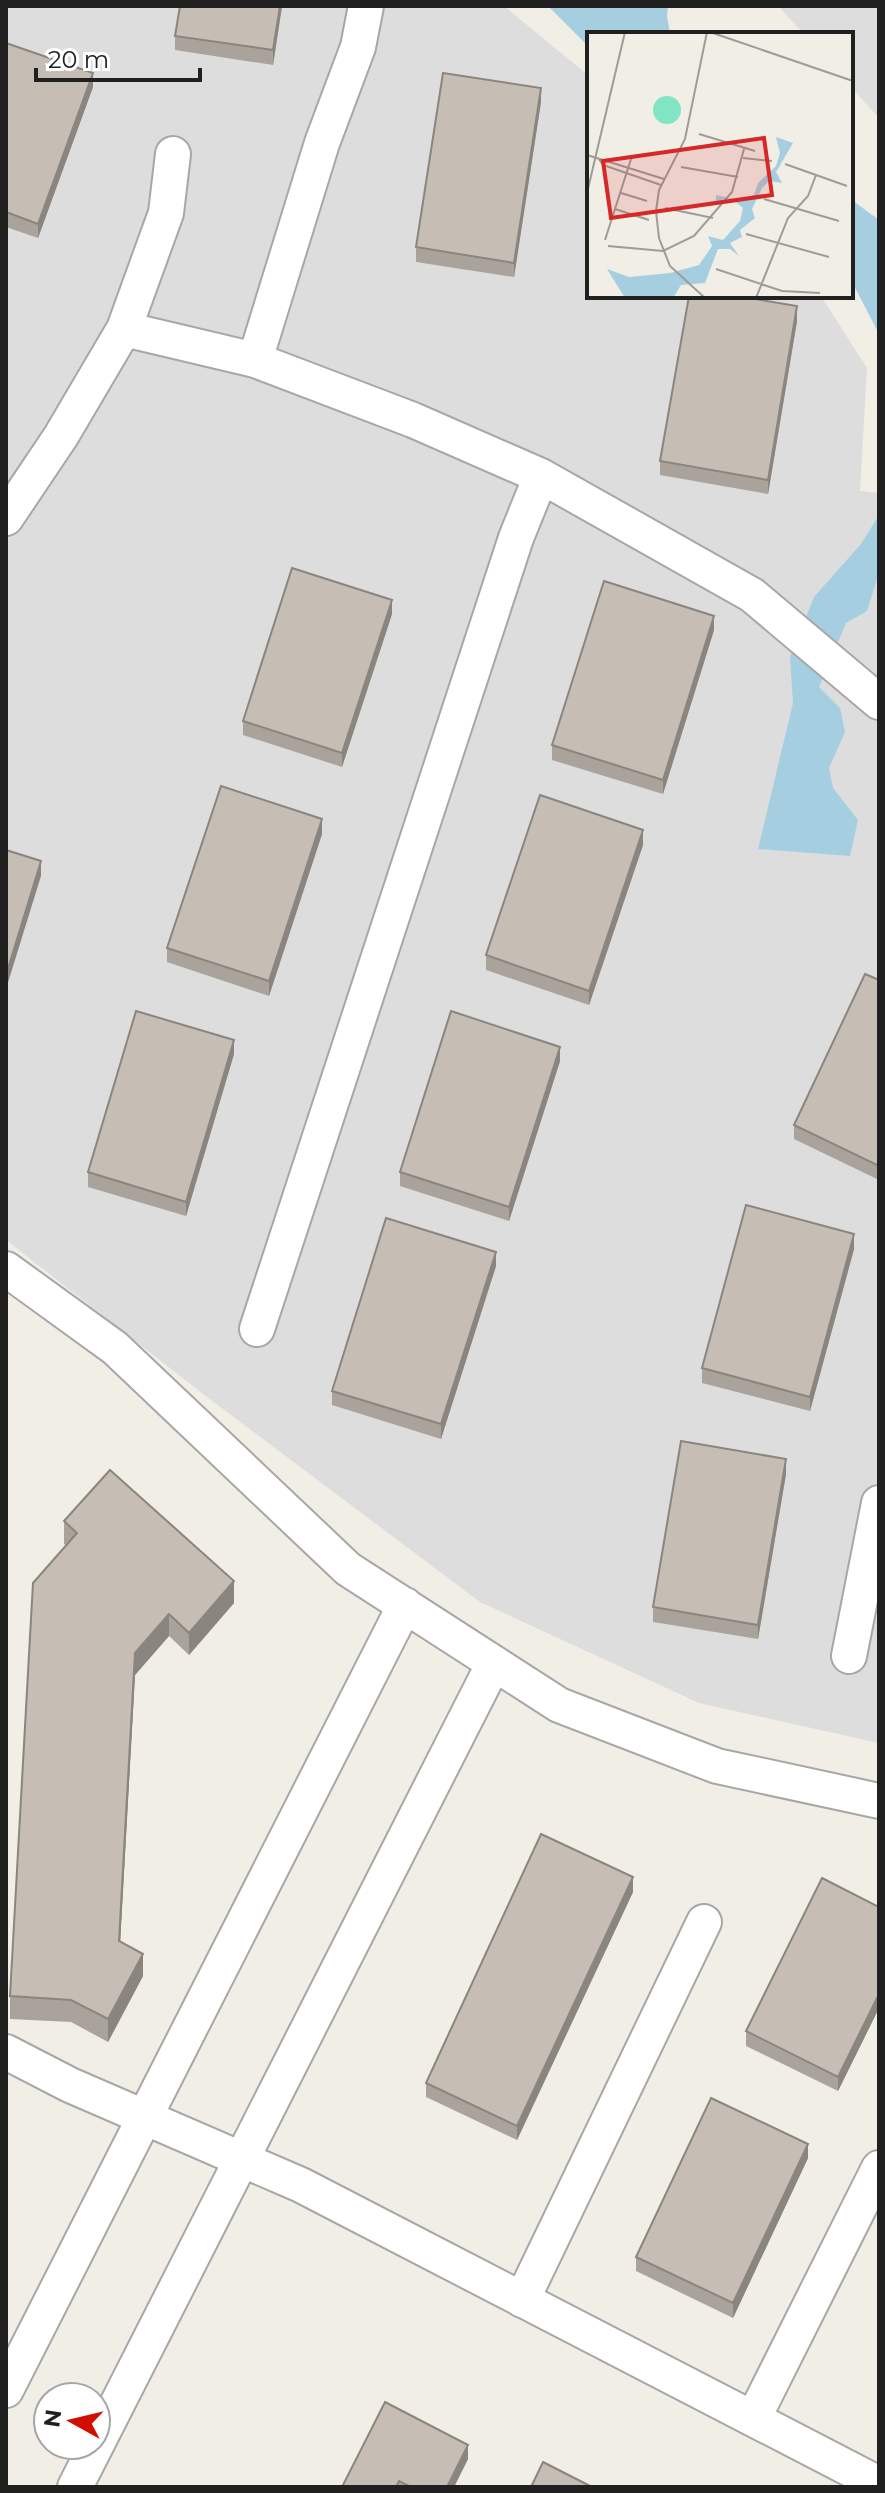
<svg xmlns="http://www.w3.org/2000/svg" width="885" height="2493" viewBox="0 0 885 2493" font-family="Montserrat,sans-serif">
	<rect width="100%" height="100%" fill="#f1eee6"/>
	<path fill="#dedddd" d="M 6,6 L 504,6 L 589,76 L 589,296 L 821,296 L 867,368 L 860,491 L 879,493 L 879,1743 L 699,1703 L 480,1602 L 207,1397 L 6,1240 Z
		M 778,6 L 879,6 L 879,118 L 851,87 L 851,34 L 804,34 Z"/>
	<path fill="#a5cfe1" d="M 548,6 L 668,6 L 667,16 L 670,34 L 589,34 L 589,47 Z
		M 851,195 L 856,203 L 879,220 L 879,334 L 851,280 Z
		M 879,515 L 879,573 L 867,611 L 846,623 L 819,687 L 840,708 L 845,732 L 829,768 L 833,788 L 858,820 L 850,856 L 758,849 L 793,703 L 790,657 L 814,597 L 861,544 Z"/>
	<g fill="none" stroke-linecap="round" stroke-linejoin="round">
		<g stroke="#a7a7a7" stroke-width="38">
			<path id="lane" d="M 124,329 L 255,360 L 413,420 L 541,476 L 752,595 L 879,702
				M 255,360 L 322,143 L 358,47 L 366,6
				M 6,518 L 61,436 L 124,329 L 166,213 L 173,154
				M 6,1269 L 115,1348 L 348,1569 L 559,1705 L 717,1766 L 879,1801
				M 257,1329 L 516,538 L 541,476
				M 849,1656 L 879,1503
				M 6,2052 L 70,2085 L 301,2185 L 879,2484
				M 522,2300 L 704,1922
				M 6,2390 L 405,1605
				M 753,2419 L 879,2168
				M 75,2487 L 494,1663"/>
		</g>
		<use href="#lane" stroke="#fff" stroke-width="34"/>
	</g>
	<path fill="#aaa39c" d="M 282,6 L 273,65 L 175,50 L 175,36 Z
		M 6,43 L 93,87 L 38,238 L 6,227 Z
		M 541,102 L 514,277 L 416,262 L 416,247 Z
		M 797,321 L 768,494 L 660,475 L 660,461 Z
		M 392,614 L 342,767 L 243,735 L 243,721 Z
		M 714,630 L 663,794 L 552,760 L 552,745 Z
		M 322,834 L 269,996 L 167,962 L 167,948 Z
		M 643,845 L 589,1005 L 486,970 L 486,955 Z
		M 879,980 L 879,1180 L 794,1139 L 794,1125 Z
		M 234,1054 L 186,1216 L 88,1187 L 88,1172 Z
		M 560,1061 L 509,1221 L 400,1186 L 400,1172 Z
		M 854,1249 L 810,1411 L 702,1383 L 702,1368 Z
		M 496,1266 L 441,1439 L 332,1405 L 332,1391 Z
		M 786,1474 L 758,1639 L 653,1622 L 653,1607 Z
		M 64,1521 L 234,1603 L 189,1655 L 169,1636 L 135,1675 L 120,1942 L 143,1976 L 108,2042 L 71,2022 L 10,2019 L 10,1996 L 66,1545 L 64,1544 Z
		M 633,1892 L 517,2140 L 426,2097 L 426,2083 Z
		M 879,1907 L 879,2008 L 838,2091 L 746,2046 L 746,2031 Z
		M 808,2158 L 733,2318 L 636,2271 L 636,2257 Z
		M 468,2459 L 454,2487 L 342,2487 Z"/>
	<path fill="#8b857f" d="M 280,6 L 282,6 L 273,65 L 273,50 Z
		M 93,73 L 93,87 L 38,238 L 38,224 Z
		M 541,88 L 541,102 L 514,277 L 514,263 Z
		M 797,306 L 797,321 L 768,494 L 768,480 Z
		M 392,600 L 392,614 L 342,767 L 342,753 Z
		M 714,616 L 714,630 L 663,794 L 663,780 Z
		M 322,819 L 322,834 L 269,996 L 269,981 Z
		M 643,830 L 643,845 L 589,1005 L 589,991 Z
		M 41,861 L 41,876 L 6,989 L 6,975 Z
		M 234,1040 L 234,1054 L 186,1216 L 186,1202 Z
		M 560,1047 L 560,1061 L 509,1221 L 509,1207 Z
		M 854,1234 L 854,1249 L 810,1411 L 810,1397 Z
		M 496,1252 L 496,1266 L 441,1439 L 441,1424 Z
		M 786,1459 L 786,1474 L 758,1639 L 758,1625 Z
		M 234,1581 L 234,1603 L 189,1655 L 189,1633 Z
		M 169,1614 L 169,1636 L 135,1675 L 119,1963 L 119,1941 L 135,1653 Z
		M 633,1877 L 633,1892 L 517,2140 L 517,2126 Z
		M 143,1954 L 143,1976 L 108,2042 L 108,2019 Z
		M 879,1994 L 879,2008 L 838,2091 L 838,2077 Z
		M 808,2144 L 808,2158 L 733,2318 L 733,2303 Z
		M 468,2445 L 468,2459 L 454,2487 L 447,2487 Z"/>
	<path fill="#c6beb5" stroke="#8b857f" stroke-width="2" d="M 180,6 L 280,6 L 273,50 L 175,36 Z
		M 6,43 L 93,73 L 38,224 L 6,212 Z
		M 443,73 L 541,88 L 514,263 L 416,247 Z
		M 689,296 L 737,296 L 797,306 L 768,480 L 660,461 Z
		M 292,568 L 392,600 L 342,753 L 243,721 Z
		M 604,581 L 714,616 L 663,780 L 552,745 Z
		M 221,786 L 322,819 L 269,981 L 167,948 Z
		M 540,795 L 643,830 L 589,991 L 486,955 Z
		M 6,850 L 41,861 L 6,975 Z
		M 865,974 L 879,980 L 879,1166 L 794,1125 Z
		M 136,1011 L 234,1040 L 186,1202 L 88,1172 Z
		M 451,1011 L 560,1047 L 509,1207 L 400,1172 Z
		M 746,1205 L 854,1234 L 810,1397 L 702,1368 Z
		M 386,1218 L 496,1252 L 441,1424 L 332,1391 Z
		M 681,1441 L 786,1459 L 758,1625 L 653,1607 Z
		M 110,1470 L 234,1581 L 189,1633 L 169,1614 L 135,1653 L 119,1941 L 143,1954 L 108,2019 L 71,2000 L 10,1996 L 33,1583 L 77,1533 L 64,1521 Z
		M 541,1834 L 633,1877 L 517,2126 L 426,2083 Z
		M 822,1878 L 879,1907 L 879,1994 L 838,2077 L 746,2031 Z
		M 711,2098 L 808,2144 L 733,2303 L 636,2257 Z
		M 385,2402 L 468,2445 L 447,2487 L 411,2487 L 399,2481 L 396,2487 L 342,2487 Z
		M 543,2462 L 592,2487 L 531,2487 Z"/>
	<g transform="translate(587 32)">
		<rect width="266" height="266" fill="#f1eee6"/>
		<path d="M66 78a14 14 0 1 1 28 0a14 14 0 1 1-28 0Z" fill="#81e4c4"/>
		<path d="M 189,105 L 206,111 L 189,140 L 195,151 L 182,149 L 175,156 L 165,177 L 168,186 L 153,198 L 155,205 L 143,211 L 152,224 L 143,217 L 131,217 L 118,251 L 94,253 L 86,266 L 38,266 L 20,237 L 42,245 L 83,241 L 112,233 L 125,214 L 121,204 L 136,208 L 153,189 L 156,176 L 144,166 L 129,169 L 129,163 L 153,168 L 167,163 L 171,151 L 189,134 L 193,121 Z" fill="#a5cfe1"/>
		<path fill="none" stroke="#9d9c97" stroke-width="2" d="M 123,0 L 266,49M 112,102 L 168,119M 0,123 L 77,147M 11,126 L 16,133 L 74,153M 156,126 L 185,129M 198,132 L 260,154M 94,135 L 151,145M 0,161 L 38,0M 34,161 L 60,169M 177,167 L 252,189M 78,176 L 126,186M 28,177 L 62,188M 159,202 L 242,225M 18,208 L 45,124M 21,214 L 76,219 L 107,204 L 145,160 L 157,117M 129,237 L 195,259 L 233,261M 118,266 L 83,234 L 72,206 L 69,179 L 72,158 L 98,107 L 120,0M 169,266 L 201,186 L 221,164 L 229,143"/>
		<path fill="#d62828" fill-opacity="0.15" stroke="#d62828" stroke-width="4" d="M 177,106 L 185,163 L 24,186 L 16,129 Z"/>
		<rect width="266" height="266" fill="none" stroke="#202020" stroke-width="4"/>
	</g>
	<rect width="885" height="2493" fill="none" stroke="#202020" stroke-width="16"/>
	<g transform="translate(72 2421) rotate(278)"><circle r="38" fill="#ffffff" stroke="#a6a6a6" stroke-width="2"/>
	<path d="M0-6L14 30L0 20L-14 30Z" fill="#d10e00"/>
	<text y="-12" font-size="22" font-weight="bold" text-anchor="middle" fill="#202020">N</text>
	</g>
	<path d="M36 68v12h164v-12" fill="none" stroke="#202020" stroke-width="4"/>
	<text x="48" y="68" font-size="24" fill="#202020" stroke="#ffffff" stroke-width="6" paint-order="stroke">20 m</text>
</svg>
